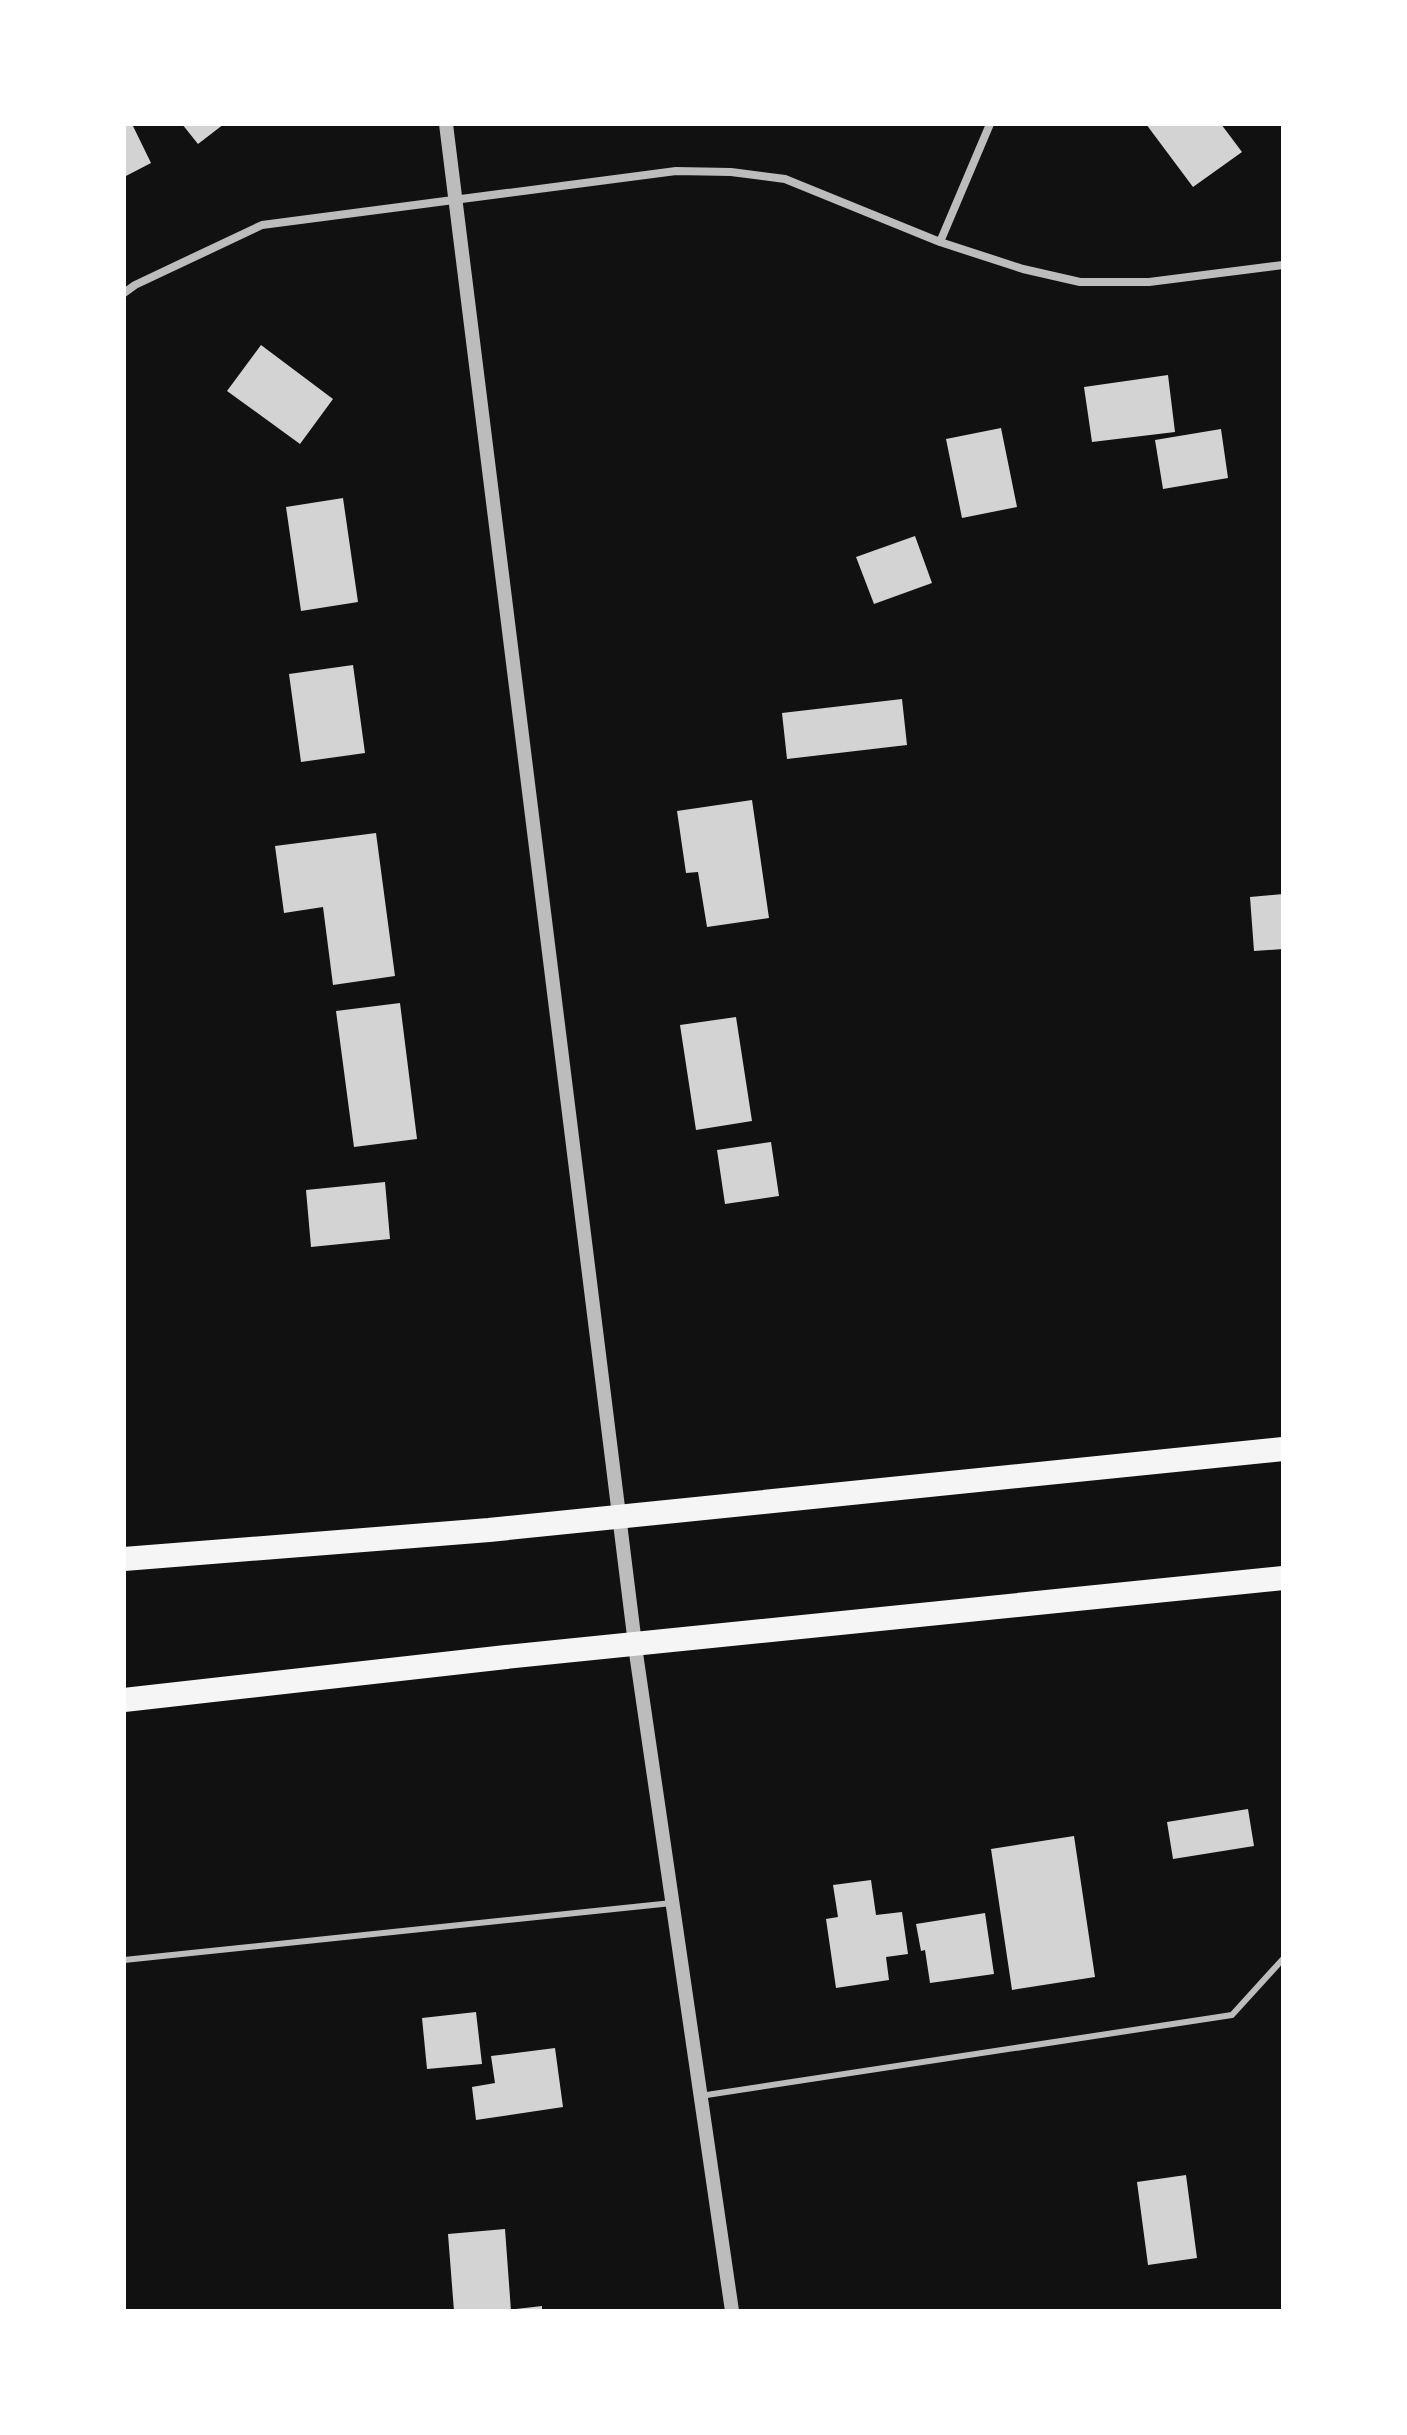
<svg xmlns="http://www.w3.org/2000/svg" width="1407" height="2435" viewBox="0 0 1407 2435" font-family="Arial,sans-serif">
	<rect width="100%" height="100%" fill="#111"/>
	<path fill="#d3d3d3" d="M 124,124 L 132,124 L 151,163 L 124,177 Z
		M 182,124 L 224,124 L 198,144 Z
		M 1146,124 L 1221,124 L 1242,152 L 1193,187 Z
		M 261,345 L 333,399 L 300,444 L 227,391 Z
		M 1168,375 L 1175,432 L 1092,442 L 1084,387 Z
		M 1001,428 L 1017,507 L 962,518 L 946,439 Z
		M 1221,429 L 1228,478 L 1163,489 L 1155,440 Z
		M 343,498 L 358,602 L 301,611 L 286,507 Z
		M 915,536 L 932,583 L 874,604 L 856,557 Z
		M 353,665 L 365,753 L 301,762 L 289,674 Z
		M 902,699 L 907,745 L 787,759 L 782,713 Z
		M 752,800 L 769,918 L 707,927 L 698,872 L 686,873 L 677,811 Z
		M 376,833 L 395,976 L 333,985 L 323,907 L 284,913 L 275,846 Z
		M 1283,894 L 1283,949 L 1254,951 L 1250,897 Z
		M 400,1003 L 417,1139 L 354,1147 L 336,1011 Z
		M 736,1017 L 752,1121 L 696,1130 L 680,1025 Z
		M 771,1142 L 779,1196 L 725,1204 L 717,1150 Z
		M 385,1182 L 390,1239 L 311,1247 L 306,1190 Z
		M 1248,1809 L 1254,1846 L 1173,1859 L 1167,1822 Z
		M 1074,1836 L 1095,1977 L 1012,1990 L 991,1849 Z
		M 871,1880 L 876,1915 L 902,1912 L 908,1954 L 886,1957 L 889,1980 L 836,1988 L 826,1919 L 838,1917 L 833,1885 Z
		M 985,1913 L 994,1974 L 930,1983 L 925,1950 L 921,1951 L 916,1924 Z
		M 476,2012 L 482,2064 L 427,2069 L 422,2018 Z
		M 555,2048 L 563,2107 L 476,2120 L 472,2087 L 495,2083 L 491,2056 Z
		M 1186,2175 L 1197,2258 L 1148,2265 L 1137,2182 Z
		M 505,2229 L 511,2311 L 454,2311 L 448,2234 Z
		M 542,2306 L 542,2311 L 516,2311 L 516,2309 Z"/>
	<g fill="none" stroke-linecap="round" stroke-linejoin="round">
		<path stroke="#bcbcbc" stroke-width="6" d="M 124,1960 L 672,1903
			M 700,2096 L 1232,2015 L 1283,1959"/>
		<path stroke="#bcbcbc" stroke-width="8" d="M 940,242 L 990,124
			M 124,293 L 135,285 L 262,225 L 676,171 L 731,172 L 785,179 L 940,242 L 1023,269 L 1080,282 L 1149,282 L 1283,265"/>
		<path stroke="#bcbcbc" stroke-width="14" d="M 446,124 L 637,1660 L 732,2311"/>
		<path stroke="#f5f5f5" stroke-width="24" d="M 124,1559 L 489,1530 L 1283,1449
			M 124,1700 L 506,1657 L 1283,1578"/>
	</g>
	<rect width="1407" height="2435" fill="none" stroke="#ffffff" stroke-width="252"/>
</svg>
